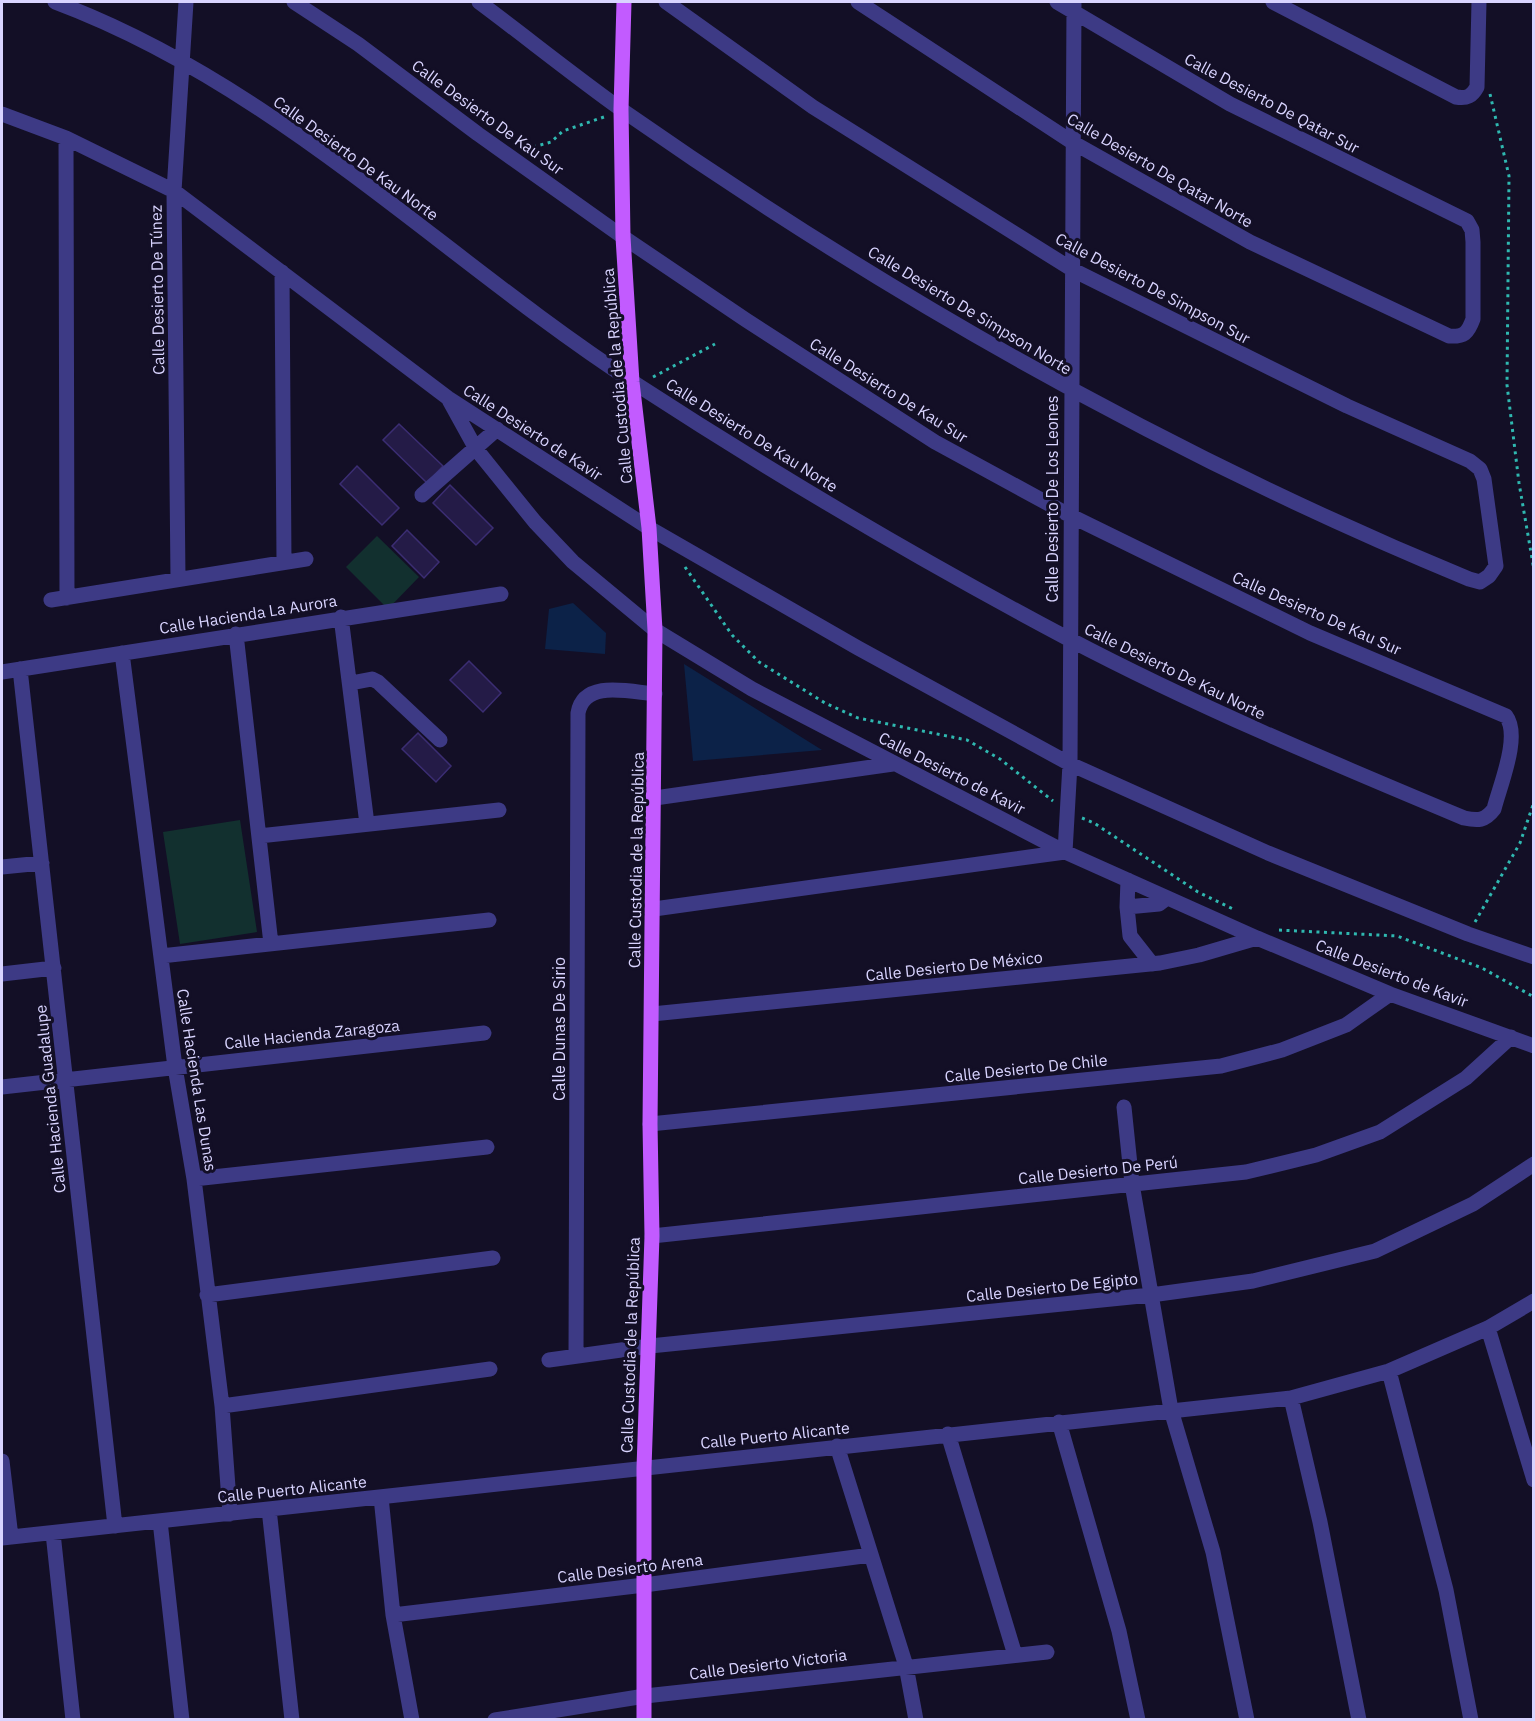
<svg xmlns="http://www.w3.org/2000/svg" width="1535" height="1721" viewBox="0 0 1535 1721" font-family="'IBM Plex Sans',sans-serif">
	<rect width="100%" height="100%" fill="#130f26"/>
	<path fill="#12302f" d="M 377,536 L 419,577 L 388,609 L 346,567 Z
		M 240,820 L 257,932 L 180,944 L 163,832 Z"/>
	<path fill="#0c2248" d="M 573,603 L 606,633 L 605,654 L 545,649 L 549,609 Z
		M 684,664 L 822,750 L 693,761 Z"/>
	<path fill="#241b47" stroke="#3b2d73" stroke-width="1.5" d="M 399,424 L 443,466 L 427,483 L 383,440 Z
		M 357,466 L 399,508 L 382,525 L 340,484 Z
		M 450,485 L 493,528 L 476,545 L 433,503 Z
		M 407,530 L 439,562 L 424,578 L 392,546 Z
		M 469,661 L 501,693 L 483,712 L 450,680 Z
		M 418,733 L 451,766 L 436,782 L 402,749 Z"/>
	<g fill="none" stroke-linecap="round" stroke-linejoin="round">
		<path stroke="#2fb8b0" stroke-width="3" stroke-dasharray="3 4.5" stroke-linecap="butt" d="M 1490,94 L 1509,176 L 1507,385 L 1519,483 L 1534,570
			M 526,149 L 551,142 L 563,131 L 604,117
			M 653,377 L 715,344
			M 685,567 L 732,635 L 759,662 L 825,703 L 858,718 L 967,740 L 1000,759 L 1053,801
			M 1082,818 L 1094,823 L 1198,892 L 1235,910
			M 1475,922 L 1520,843 L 1534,802
			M 1279,930 L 1397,936 L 1482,968 L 1534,997"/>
		<path stroke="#3d3a85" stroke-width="15" d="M 55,2 C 275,84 442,258 636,384 C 776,475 920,560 1067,638 C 1196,706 1330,762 1464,818 C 1478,821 1485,821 1494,809 C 1500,785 1521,736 1506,716 L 1310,633 L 1069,515 L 935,442 L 746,320 L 623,237 L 478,134 L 358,44 L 294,2
			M 479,2 C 526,37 573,75 622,110 C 887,295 1170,456 1469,579 L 1480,582 L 1489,576 L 1496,566 L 1484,479 L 1480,469 L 1470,461 L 1347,406 L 1073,270 L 813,107 L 666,2
			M 858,2 L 1072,142 L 1250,242 L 1449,336 C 1464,337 1468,333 1473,319 L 1473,242 L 1472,230 L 1467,221 L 1230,104 L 1057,2
			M 1273,2 L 1456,97 C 1467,99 1472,96 1477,87 L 1479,2
			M 2,114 L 66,138 L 174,191 L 448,398 L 649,528 L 858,648 L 1070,764 L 1268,853 L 1468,934 L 1534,957
			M 66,138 L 67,598
			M 282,272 L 284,562
			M 449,400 L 476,449 L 535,522 L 573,562 L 655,630 L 752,689 L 1065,852 L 1257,938 L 1390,994 L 1534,1046
			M 422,495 L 497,429
			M 178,578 L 174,191 L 186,2
			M 51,600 L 306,559
			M 341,617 L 367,824
			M 236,634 L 271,944
			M 122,653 L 175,1067 L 194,1179 L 222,1406 L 230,1514
			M 20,669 L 115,1526
			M 2,672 L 501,594
			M 351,683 L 372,679 L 378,682 L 440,740
			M 655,798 L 893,764
			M 259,836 L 499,810
			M 2,867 L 42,863
			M 1128,880 L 1127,907 L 1159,904 L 1167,898
			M 1127,907 L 1130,936 L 1152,964
			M 654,909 L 1065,852 L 1070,764 L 1074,4
			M 161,956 L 489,920
			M 2,974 L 54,968
			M 652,1014 L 1160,963 L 1199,955 L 1257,938
			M 2,1087 L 484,1033
			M 1124,1107 L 1132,1184 L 1171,1410 L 1213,1552 L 1247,1720
			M 650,1124 L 1221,1066 L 1282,1050 L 1346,1025 L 1390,994
			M 194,1179 L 487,1147
			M 652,1236 L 1246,1172 L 1316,1155 L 1380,1132 L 1466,1078 L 1511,1037
			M 207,1295 L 493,1258
			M 1488,1328 L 1534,1480
			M 576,1356 L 578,713 C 584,679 630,692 655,694
			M 549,1360 L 650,1346 L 1151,1295 L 1253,1281 L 1375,1251 L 1473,1204 L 1534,1164
			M 1389,1371 L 1446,1590 L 1471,1720
			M 1291,1398 L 1320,1522 L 1359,1720
			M 222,1406 L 490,1369
			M 1059,1422 L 1119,1631 L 1138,1720
			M 948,1434 L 1015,1655
			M 837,1446 L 906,1666 L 916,1720
			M 2,1461 L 11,1537
			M 381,1497 L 393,1615 L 412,1720
			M 269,1509 L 292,1720
			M 160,1521 L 182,1720
			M 53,1533 L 73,1720
			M 2,1538 L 1291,1398 L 1389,1371 L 1488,1328 L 1534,1301
			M 393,1615 L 644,1585 L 871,1555
			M 495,1720 L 645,1696 L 1047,1652"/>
		<path stroke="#c25bff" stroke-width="15" d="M 624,2 L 621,109 L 623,237 L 632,382 L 649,528 L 655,630 L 650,1124 L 652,1236 L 644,1468 L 644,1720"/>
	</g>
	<g text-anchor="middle" stroke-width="6" stroke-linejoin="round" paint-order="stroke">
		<g font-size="16" fill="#d9d4ff" stroke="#130f26">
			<text transform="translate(1272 103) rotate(28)" y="6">Calle Desierto De Qatar Sur</text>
			<text transform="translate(488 117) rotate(36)" y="6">Calle Desierto De Kau Sur</text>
			<text transform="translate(356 158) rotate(36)" y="6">Calle Desierto De Kau Norte</text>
			<text transform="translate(1160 170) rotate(30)" y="6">Calle Desierto De Qatar Norte</text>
			<text transform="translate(1153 288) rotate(28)" y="6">Calle Desierto De Simpson Sur</text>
			<text transform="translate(157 290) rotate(-91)" y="6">Calle Desierto De Túnez</text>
			<text transform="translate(970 310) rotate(31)" y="6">Calle Desierto De Simpson Norte</text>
			<text transform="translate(617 376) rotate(-95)" y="6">Calle Custodia de la República</text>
			<text transform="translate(889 390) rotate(32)" y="6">Calle Desierto De Kau Sur</text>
			<text transform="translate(533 432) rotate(33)" y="6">Calle Desierto de Kavir</text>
			<text transform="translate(752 435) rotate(32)" y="6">Calle Desierto De Kau Norte</text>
			<text transform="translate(1052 499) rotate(-90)" y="6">Calle Desierto De Los Leones</text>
			<text transform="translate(1317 613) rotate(24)" y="6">Calle Desierto De Kau Sur</text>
			<text transform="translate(248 614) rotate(-9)" y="6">Calle Hacienda La Aurora</text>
			<text transform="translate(1175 671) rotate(26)" y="6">Calle Desierto De Kau Norte</text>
			<text transform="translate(952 773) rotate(27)" y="6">Calle Desierto de Kavir</text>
			<text transform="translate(636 860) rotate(-89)" y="6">Calle Custodia de la República</text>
			<text transform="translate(954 966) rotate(-6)" y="6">Calle Desierto De México</text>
			<text transform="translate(1392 973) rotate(21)" y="6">Calle Desierto de Kavir</text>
			<text transform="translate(559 1029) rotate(-90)" y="6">Calle Dunas De Sirio</text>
			<text transform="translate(312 1034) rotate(-6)" y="6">Calle Hacienda Zaragoza</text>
			<text transform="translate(1026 1068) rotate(-6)" y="6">Calle Desierto De Chile</text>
			<text transform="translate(197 1080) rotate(81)" y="6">Calle Hacienda Las Dunas</text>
			<text transform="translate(50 1099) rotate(-96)" y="6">Calle Hacienda Guadalupe</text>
			<text transform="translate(1098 1170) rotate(-6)" y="6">Calle Desierto De Perú</text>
			<text transform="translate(1052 1287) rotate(-6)" y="6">Calle Desierto De Egipto</text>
			<text transform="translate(630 1345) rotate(-88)" y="6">Calle Custodia de la República</text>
			<text transform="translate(775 1435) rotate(-6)" y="6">Calle Puerto Alicante</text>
			<text transform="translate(292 1489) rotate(-6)" y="6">Calle Puerto Alicante</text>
			<text transform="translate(630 1568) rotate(-7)" y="6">Calle Desierto Arena</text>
			<text transform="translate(768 1664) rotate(-7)" y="6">Calle Desierto Victoria</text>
		</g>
	</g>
	<rect width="1535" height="1721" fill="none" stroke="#d9d4ff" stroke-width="6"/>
</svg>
